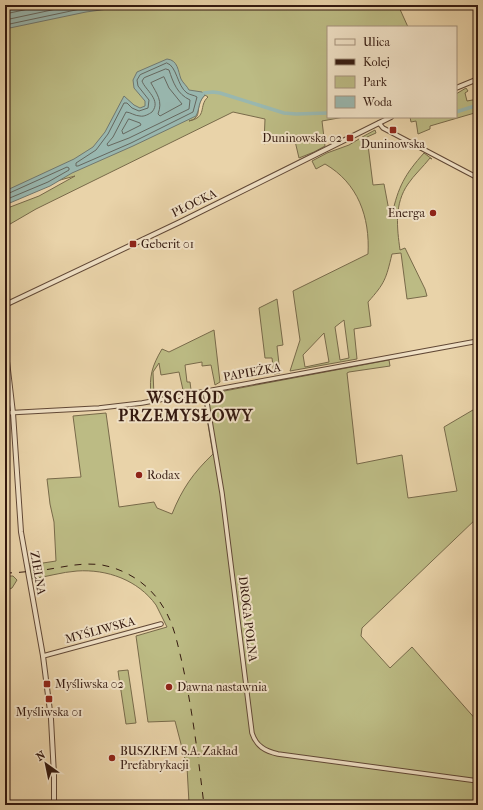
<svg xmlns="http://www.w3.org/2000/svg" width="483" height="810" viewBox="0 0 483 810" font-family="'IM FELL French Canon',serif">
	<rect width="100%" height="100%" fill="#e9d3a9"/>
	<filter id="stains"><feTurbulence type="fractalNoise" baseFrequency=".005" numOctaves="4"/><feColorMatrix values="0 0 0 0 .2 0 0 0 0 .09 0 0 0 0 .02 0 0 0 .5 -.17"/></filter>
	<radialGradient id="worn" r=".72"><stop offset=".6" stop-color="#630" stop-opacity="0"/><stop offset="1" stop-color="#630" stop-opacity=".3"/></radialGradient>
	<path fill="#bcbb84" stroke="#786a4a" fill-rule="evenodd" d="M 5,5 L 398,5 L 408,27 L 328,27 L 328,117 L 344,117 L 322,121 L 325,146 L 314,152 L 299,158 L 295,141 L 287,142 L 286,138 L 277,140 L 276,137 L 264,144 L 265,119 L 233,112 L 36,209 L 5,227 L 5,209 L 39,196 L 75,176 L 49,183 L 5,204 ZM 205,95 L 208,97 C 198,106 208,117 189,121 C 191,120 194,120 195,118 C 201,115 195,104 205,95 Z
		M 466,88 L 468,91 L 465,93 L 467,101 L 478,99 L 478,112 L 430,126 L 430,129 L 418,134 L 416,121 L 411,122 L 410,117 L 456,117 L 456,94 Z
		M 375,130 L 376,133 L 367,137 L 373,185 L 384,184 L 390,216 L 392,215 C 398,187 405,174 424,153 L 432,159 L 430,158 C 423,167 414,175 408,184 C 394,204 397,228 400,250 L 405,248 L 425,289 L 427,296 L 407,299 L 401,253 L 392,254 C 386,279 385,283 368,302 L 371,326 L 354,329 L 357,359 L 290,371 L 300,340 L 293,291 L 368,254 C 370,217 358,183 325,164 L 316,169 L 312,161 L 327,153 L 349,145 L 364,136 ZM 344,320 L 349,358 L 340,360 L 335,327 ZM 324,333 L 329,362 L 305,367 L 303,355 Z
		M 277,299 L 283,345 L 277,346 L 280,373 L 274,374 L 272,358 L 265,358 L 259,308 Z
		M 214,330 L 220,382 L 215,385 L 211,365 L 202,366 L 202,362 L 185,365 L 187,382 L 190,382 L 191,390 L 183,390 L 179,372 L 161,375 L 159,363 L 153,372 L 154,396 L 151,396 C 149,376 152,366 162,349 L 169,352 Z
		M 389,360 L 390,366 L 349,372 L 347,373 L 357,464 L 402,455 L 408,498 L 457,491 L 444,427 L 478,407 L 478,517 L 362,628 L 361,636 L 390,668 L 412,647 L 478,722 L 478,805 L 184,805 L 189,803 L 187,767 L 175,721 L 148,722 L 136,636 L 167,627 C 163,620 160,612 156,605 C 138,580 107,569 77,571 C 62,572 46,577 31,579 L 30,563 L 43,563 L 56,561 L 54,522 L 50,504 L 47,479 L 81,477 L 73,416 L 106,413 L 119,507 L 154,502 L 157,508 L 172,514 C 182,489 193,473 213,454 L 203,395 Z
		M 5,576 L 13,576 L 17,580 L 12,588 L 5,591 Z
		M 128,670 L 136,723 L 126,724 L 118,671 Z"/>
	<path fill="#99b7af" stroke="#71786f" d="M 5,5 L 137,5 L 86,12 L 5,29 Z
		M 167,59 C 178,60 178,71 181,79 C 183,83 187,86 189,90 L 202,92 L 205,95 C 198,102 200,108 196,116 L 133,146 L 72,173 L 50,186 L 5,205 L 5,191 L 74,159 L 93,147 L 105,132 L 124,96 L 134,105 L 140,108 L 145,106 L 145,101 L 134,88 L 133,80 L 137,72 Z"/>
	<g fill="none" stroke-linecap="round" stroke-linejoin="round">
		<path stroke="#66685f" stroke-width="1" d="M 5,14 L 47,5
			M 5,20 L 75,5
			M 5,25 L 85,8 L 107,5
			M 167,63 C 177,66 177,86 187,93 C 190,95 194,95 197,97 L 193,112 L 131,143 L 78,166 L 76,166 L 76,163 L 96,150 L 108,134 L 124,103 L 127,103 L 132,108 L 139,111 L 148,108 L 149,100 L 138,86 L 137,80 L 140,75 Z
			M 166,69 L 169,70 C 173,82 177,94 190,100 L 189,109 L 129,138 L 108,146 L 107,144 L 113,137 L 126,112 C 130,112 135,116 140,116 C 144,117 149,114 152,112 C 162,100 145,90 142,81 L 144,78 Z
			M 164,77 L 169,88 L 182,104 L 160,116 L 158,114 C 163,101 157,94 151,83 Z
			M 129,119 L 140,123 L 141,125 L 123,134 L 122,131 Z
			M 5,195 L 67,167 L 69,168 L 69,170 L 48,182 L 5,200"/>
		<path stroke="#99b7af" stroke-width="3.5" d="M 204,93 L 213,92 L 220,93 L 284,113 L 296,114 L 328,113
			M 456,112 L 478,105"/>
		<g stroke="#614836" stroke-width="5.5">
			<path id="minor" d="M 379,123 L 383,128 L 478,178
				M 205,391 L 222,493 L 252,733 C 256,746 265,751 278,754 L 478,781
				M 5,413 L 99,408 L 142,403 L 478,341
				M 43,656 L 161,624"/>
		</g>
		<g stroke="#614836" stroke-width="6">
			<path id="tertiary" d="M 456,88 L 478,79
				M 5,305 L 180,222 L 391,117
				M 5,344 L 13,413 L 21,532 L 43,656 L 51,719 L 54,775 L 54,805"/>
		</g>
		<use href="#minor" stroke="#f1e2c7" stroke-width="3.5"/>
		<use href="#tertiary" stroke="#f1e2c7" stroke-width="4"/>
		<path stroke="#34190f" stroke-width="1" stroke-dasharray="7 7" stroke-linecap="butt" d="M 5,573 C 18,573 31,571 44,570 C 64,567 82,562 102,565 C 129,570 153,587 166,612 C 174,626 177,642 181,658 C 192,706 198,756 204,805"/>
	</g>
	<g fill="#8f2418" stroke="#f1e2c7" stroke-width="1.5">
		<rect x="389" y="126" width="8" height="8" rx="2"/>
		<rect x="346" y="134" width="8" height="8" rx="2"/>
		<circle cx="433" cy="213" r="4"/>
		<rect x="129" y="240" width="8" height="8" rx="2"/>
		<circle cx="139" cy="475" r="4"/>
		<rect x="43" y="680" width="8" height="8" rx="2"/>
		<circle cx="169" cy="687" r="4"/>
		<rect x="45" y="695" width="8" height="8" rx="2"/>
		<circle cx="112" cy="758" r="4"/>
	</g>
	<g text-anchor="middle" stroke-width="4" stroke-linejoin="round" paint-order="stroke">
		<g font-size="12" fill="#34190f" stroke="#f1e2c7" text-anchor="start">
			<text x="342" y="142" text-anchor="end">Duninowska 02</text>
			<text x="393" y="148" text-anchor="middle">Duninowska</text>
			<text x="425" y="217" text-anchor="end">Energa</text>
			<text x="141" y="248">Geberit 01</text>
			<text x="147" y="479">Rodax</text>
			<text x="55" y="688">Myśliwska 02</text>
			<text x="177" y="691">Dawna nastawnia</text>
			<text x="49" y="716" text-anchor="middle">Myśliwska 01</text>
			<text x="120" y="755">BUSZREM S.A. Zakład<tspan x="120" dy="14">Prefabrykacji</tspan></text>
		</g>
		<g font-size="12" fill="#34190f" stroke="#f1e2c7">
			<text transform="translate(194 203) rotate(-26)" y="4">PŁOCKA</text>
			<text transform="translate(252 372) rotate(-10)" y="4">PAPIEŻKA</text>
			<text transform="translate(38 573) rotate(80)" y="4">ZIELNA</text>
			<text transform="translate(248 619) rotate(83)" y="4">DROGA POLNA</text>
			<text transform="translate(100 630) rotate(-15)" y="4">MYŚLIWSKA</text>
		</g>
		<g font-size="16" font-weight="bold" letter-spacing="1" fill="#34190f" stroke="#f1e2c7">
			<text x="186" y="403">WSCHÓD<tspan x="186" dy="18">PRZEMYSŁOWY</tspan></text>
		</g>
	</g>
	<rect width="483" height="810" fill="none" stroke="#e9d3a9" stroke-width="20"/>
	<rect x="6" y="6" width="471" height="798" fill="none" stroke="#34190f" stroke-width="2"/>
	<rect x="10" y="10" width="463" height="790" fill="none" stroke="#34190f"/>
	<rect x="327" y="26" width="130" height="92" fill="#f1e2c7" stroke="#a5927d"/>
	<rect x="335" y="39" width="20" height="6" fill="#f1e2c7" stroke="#a5927d"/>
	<text x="363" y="46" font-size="12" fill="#34190f">Ulica</text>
	<rect x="335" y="59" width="20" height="6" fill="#34190f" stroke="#a5927d"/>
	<text x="363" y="66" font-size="12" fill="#34190f">Kolej</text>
	<rect x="335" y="76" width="20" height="12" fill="#bcbb84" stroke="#a5927d"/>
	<text x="363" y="86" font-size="12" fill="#34190f">Park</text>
	<rect x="335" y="96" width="20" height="12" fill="#99b7af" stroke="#a5927d"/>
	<text x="363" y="106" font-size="12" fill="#34190f">Woda</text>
	<g transform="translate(46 764) rotate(327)" stroke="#f1e2c7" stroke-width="3" paint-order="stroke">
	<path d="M0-3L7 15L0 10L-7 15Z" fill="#34190f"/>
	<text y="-6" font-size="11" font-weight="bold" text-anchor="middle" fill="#34190f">N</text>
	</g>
	<rect width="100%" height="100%" filter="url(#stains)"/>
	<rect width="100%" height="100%" fill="url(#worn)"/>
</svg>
